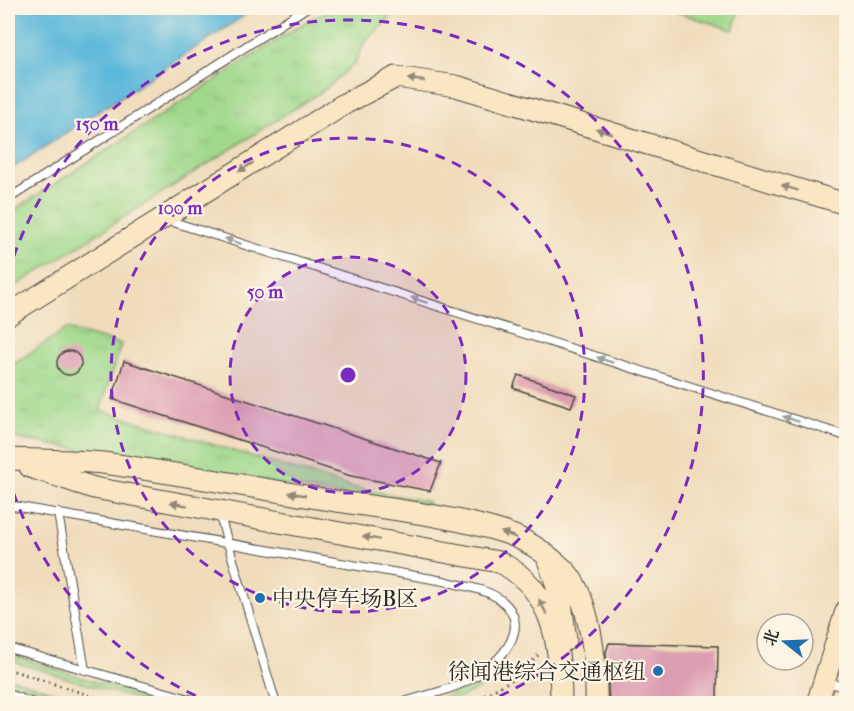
<svg xmlns="http://www.w3.org/2000/svg" width="854" height="711" viewBox="0 0 854 711" font-family="'IM FELL French Canon','Noto Serif SC',serif">
	<defs>
		<pattern id="grass-tufts" width="24" height="20" patternUnits="userSpaceOnUse" patternTransform="scale(1.5)"><rect width="24" height="20" fill="#9fd88b"/><path d="M3 7l-1-3M5 7V3M7 7l1-3M15 17l-1-3M17 17v-4M19 17l1-3" fill="none" stroke="#89ba78"/></pattern>
	</defs>
	<rect width="100%" height="100%" fill="#fcf5e5"/>
	<filter id="ink" filterUnits="userSpaceOnUse"><feTurbulence type="fractalNoise" baseFrequency=".0167" numOctaves="2"/><feDisplacementMap in="SourceGraphic" scale="12" xChannelSelector="R" yChannelSelector="G"/><feConvolveMatrix kernelMatrix="1 2 1 2 8 2 1 2 1" color-interpolation-filters="sRGB"/></filter>
	<filter id="wash" filterUnits="userSpaceOnUse"><feTurbulence type="fractalNoise" baseFrequency=".008" numOctaves="4" result="noise"/><feDisplacementMap in="SourceGraphic" scale="24" xChannelSelector="R" yChannelSelector="G"/><feGaussianBlur stdDeviation="1.35" result="paint"/><feColorMatrix in="noise" values="0 0 0 0 0 0 0 0 0 0 0 0 0 0 0 0 0 1.4 0 .05"/><feComposite in="paint" operator="in"/></filter>
	<g filter="url(#wash)">
		<rect width="100%" height="100%" fill="#f0dcbb"/>
		<path fill="url(#grass-tufts)" stroke="#65825b" stroke-width="1.5" d="M 339,8 L 394,8 L 391,17 L 365,42 L 354,64 L 327,88 L 8,291 L 8,214 L 310,19 Z
			M 663,8 L 740,8 L 733,30 Z
			M 66,329 L 121,344 L 100,410 L 351,487 L 429,502 L 426,510 L 8,437 L 8,368 Z
			M 8,654 L 154,700 L 164,703 L 148,703 L 8,660 Z
			M 495,675 L 495,680 C 474,690 454,704 431,703 Z
			M 8,677 L 86,703 L 68,703 L 8,684 Z"/>
		<path fill="#5cb8da" stroke="#447282" stroke-width="1.5" d="M 8,8 L 256,8 L 8,171 Z"/>
		<g id="blocks">
			<path fill="#dd9db1" d="M57 363a12 12 0 1 1 24 0a12 12 0 1 1-24 0Z
				M 124,361 L 441,463 L 430,491 L 351,476 L 112,399 Z
				M 518,375 L 576,395 L 571,407 L 513,388 Z
				M 609,643 L 718,646 L 717,704 L 609,704 L 606,652 Z"/>
		</g>
	</g>
	<g filter="url(#ink)">
		<use href="#blocks" fill-opacity="0" stroke="#494641" stroke-width="1.5"/>
		<g fill="none" stroke-linecap="round" stroke-linejoin="round">
			<g stroke="#494641" stroke-width="10">
				<path id="lane" d="M 8,199 L 306,8
					M 167,220 L 846,436
					M 8,505 L 444,581 C 462,586 485,588 501,600 C 535,627 499,664 472,678 C 450,691 422,696 398,704
					M 58,513 L 85,670
					M 219,513 L 276,704
					M 8,648 L 207,704
					M 825,681 L 846,688
					M 8,694 L 36,704"/>
			</g>
			<g stroke="#494641" stroke-width="23">
				<path id="secondary" d="M 8,315 L 346,103 L 396,77 L 456,86 L 846,204
					M 8,459 C 39,460 72,460 103,463 C 176,473 250,487 323,499 C 379,508 452,515 506,533 C 527,540 547,554 563,569 C 591,595 597,667 596,704
					M 30,467 L 94,488 L 499,562 C 555,589 561,649 561,704
					M 548,560 L 560,595 L 566,640
					M 817,704 L 846,611"/>
			</g>
			<path stroke="#494641" stroke-width="3" stroke-dasharray="1.5 4.5" stroke-linecap="butt" d="M 8,669 L 116,704
				M 469,704 L 520,675 L 540,653"/>
			<use href="#lane" stroke="#fff" stroke-width="8"/>
			<use href="#secondary" stroke="#fbe6c4" stroke-width="21"/>
		</g>
		<defs><path id="oneway-solid" d="M-6-.8H1V-3.2L6.5 0L1 3.2V.8H-6Z" transform="scale(1.5)"/></defs>
		<g fill="#938878">
			<use href="#oneway-solid" transform="translate(416 80) rotate(-172)"/>
			<use href="#oneway-solid" transform="translate(604 131) rotate(-163)"/>
			<use href="#oneway-solid" transform="translate(246 167) rotate(148)"/>
			<use href="#oneway-solid" transform="translate(790 188) rotate(-163)"/>
			<use href="#oneway-solid" transform="translate(297 494) rotate(-171)"/>
			<use href="#oneway-solid" transform="translate(179 504) rotate(-170)"/>
			<use href="#oneway-solid" transform="translate(509 535) rotate(-159)"/>
			<use href="#oneway-solid" transform="translate(371 538) rotate(-170)"/>
			<use href="#oneway-solid" transform="translate(543 607) rotate(-117)"/>
		</g>
		<g fill="#a0a0a0">
			<use href="#oneway-solid" transform="translate(233 241) rotate(-162)"/>
			<use href="#oneway-solid" transform="translate(419 300) rotate(-162)"/>
			<use href="#oneway-solid" transform="translate(605 360) rotate(-162)"/>
			<use href="#oneway-solid" transform="translate(791 419) rotate(-162)"/>
		</g>
	</g>
	<circle cx="348" cy="375" r="118" fill="#7b2cbf" fill-opacity=".12"/>
	<g fill="none" stroke="#7b2cbf" stroke-width="3" stroke-dasharray="10 8">
		<circle cx="348" cy="375" r="118"/>
		<circle cx="348" cy="375" r="237"/>
		<path d="M212 703A355 355 0 0 1 8 476M8 274A355 355 0 1 1 484 703"/>
	</g>
	<g fill="#1f6fb2" stroke="#fcf5e5" stroke-width="2">
		<circle cx="260" cy="598" r="6"/>
		<circle cx="658" cy="671" r="6"/>
	</g>
	<g text-anchor="middle" stroke-width="4.5" stroke-linejoin="round" paint-order="stroke">
		<g font-size="22" fill="#2b2b2b" stroke="#fcf5e5" text-anchor="start">
			<text x="272" y="606">中央停车场B区</text>
			<text x="646" y="679" text-anchor="end">徐闻港综合交通枢纽</text>
		</g>
	</g>
	<circle cx="348" cy="375" r="9" fill="#7b2cbf" stroke="#fcf5e5" stroke-width="3"/>
	<g font-size="18" text-anchor="middle" font-weight="bold" fill="#7b2cbf" stroke="#fcf5e5" stroke-width="4.5" stroke-linejoin="round" paint-order="stroke">
		<text x="97" y="130">150 m</text>
		<text x="180" y="214">100 m</text>
		<text x="265" y="298">50 m</text>
	</g>
	<rect width="854" height="711" fill="none" stroke="#fcf5e5" stroke-width="30"/>
	<g transform="translate(785 642) rotate(288)"><circle r="28" fill="#fcf5e5" stroke="#a8a49b" stroke-width="1.5"/>
	<path d="M0-4.5L10 22L0 15L-10 22Z" fill="#1f6fb2"/>
	<text y="-9" font-size="16" font-weight="bold" text-anchor="middle" fill="#2b2b2b">北</text>
	</g>
</svg>
